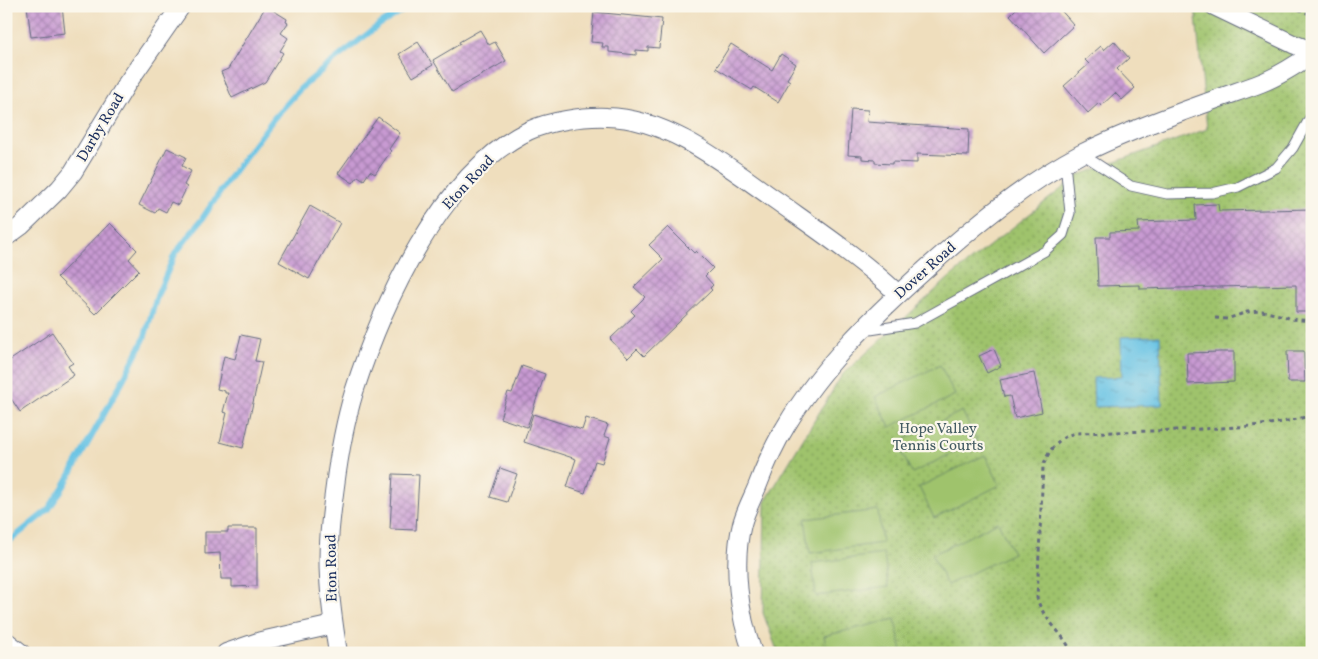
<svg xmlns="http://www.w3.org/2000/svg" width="1318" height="659" viewBox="0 0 1318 659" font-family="Vollkorn,serif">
	<defs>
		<pattern id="grass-dots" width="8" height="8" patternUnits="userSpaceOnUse" patternTransform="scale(1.25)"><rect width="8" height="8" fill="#9fc36c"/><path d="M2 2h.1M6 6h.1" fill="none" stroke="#819f5c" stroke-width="1.8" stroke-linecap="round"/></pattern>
		<pattern id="water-ripples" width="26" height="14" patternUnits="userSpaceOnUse" patternTransform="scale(1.25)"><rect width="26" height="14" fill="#66c2e4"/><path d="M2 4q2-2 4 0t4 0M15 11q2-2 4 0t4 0" fill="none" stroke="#539ebc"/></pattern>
		<pattern id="building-cross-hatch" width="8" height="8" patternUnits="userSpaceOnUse" patternTransform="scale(1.25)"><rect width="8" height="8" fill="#c89ad2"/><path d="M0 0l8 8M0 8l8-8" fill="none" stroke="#a27eae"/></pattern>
	</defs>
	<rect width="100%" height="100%" fill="#fbf7ec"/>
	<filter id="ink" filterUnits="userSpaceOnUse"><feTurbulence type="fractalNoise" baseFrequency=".02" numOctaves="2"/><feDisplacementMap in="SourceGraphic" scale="10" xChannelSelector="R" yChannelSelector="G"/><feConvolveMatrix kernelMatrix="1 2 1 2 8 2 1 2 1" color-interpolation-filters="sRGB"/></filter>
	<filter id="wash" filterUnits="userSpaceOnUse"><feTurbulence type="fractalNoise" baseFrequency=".0096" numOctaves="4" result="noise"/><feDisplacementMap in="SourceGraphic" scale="20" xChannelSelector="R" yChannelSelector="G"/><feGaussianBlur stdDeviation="1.12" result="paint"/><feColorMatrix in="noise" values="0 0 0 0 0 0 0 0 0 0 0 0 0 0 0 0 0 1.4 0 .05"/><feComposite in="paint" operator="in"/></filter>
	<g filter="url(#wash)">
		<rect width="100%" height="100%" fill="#efdebd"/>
		<path fill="url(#grass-dots)" stroke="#5d7965" d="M 1195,6 L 1312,6 L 1312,653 L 778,653 L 763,613 L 765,502 L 842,375 L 950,277 L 1079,175 L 1207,129 Z"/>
		<path fill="#9fc36c" stroke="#5d7965" d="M 940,365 L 955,395 L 890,427 L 875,397 Z
			M 962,411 L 977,441 L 912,473 L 897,443 Z
			M 985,455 L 1000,485 L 934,518 L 919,487 Z
			M 878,510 L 882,543 L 810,553 L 805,519 Z
			M 998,522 L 1013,553 L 947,585 L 932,555 Z
			M 884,554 L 888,587 L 816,596 L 812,563 Z
			M 895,619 L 902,652 L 828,653 L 824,636 Z"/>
		<path fill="url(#water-ripples)" stroke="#4078a1" d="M 1160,336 L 1162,405 L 1094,407 L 1093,378 L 1122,377 L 1121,337 Z"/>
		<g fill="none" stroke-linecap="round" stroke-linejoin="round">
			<path stroke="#66c2e4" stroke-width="6" d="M 6,544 L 48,510 L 64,486 L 124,378 L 144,339 L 157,296 L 175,254 L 202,219 L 233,173 L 274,118 L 301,88 L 328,65 L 379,25 L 410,6"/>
		</g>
		<g id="blocks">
			<path fill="url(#building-cross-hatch)" d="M 27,6 L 62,6 L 65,33 L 31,37 Z
				M 266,6 L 287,19 L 286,22 L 288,23 L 281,33 L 288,38 L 280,51 L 283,53 L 265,82 L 232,98 L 221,72 L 228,69 Z
				M 1019,6 L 1057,6 L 1074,25 L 1044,53 L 1010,15 Z
				M 594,12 L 662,19 L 659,48 L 648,47 L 648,51 L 636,50 L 636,55 L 609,52 L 609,47 L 602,47 L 603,43 L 591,42 Z
				M 480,30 L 489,45 L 495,42 L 506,61 L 452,92 L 433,60 L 460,44 L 459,42 Z
				M 1114,41 L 1129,58 L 1117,69 L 1135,88 L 1122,100 L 1115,93 L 1101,106 L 1099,103 L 1088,113 L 1064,86 L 1089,64 L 1085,60 L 1101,46 L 1104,50 Z
				M 418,42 L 433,65 L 413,77 L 399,54 Z
				M 731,44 L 772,70 L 781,54 L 796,64 L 787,79 L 790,81 L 778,102 L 754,87 L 752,90 L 716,68 Z
				M 851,109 L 868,110 L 867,122 L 969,129 L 968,156 L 917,154 L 917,163 L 892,162 L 892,164 L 875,163 L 875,160 L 862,159 L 862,156 L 848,155 Z
				M 378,117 L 400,133 L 389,149 L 391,151 L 375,174 L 370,171 L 364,180 L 358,176 L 353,183 L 338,173 Z
				M 167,148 L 186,157 L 182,166 L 191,171 L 184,185 L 187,187 L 178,205 L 171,202 L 166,212 L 158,208 L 155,213 L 139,205 Z
				M 1218,204 L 1219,211 L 1312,209 L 1312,312 L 1296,312 L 1296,285 L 1140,289 L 1140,285 L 1098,286 L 1096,237 L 1110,237 L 1110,232 L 1139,231 L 1138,222 L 1196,220 L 1195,205 Z
				M 310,206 L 340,223 L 309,279 L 279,262 Z
				M 110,223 L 137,250 L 129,259 L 139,270 L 95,314 L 57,277 Z
				M 668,227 L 694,253 L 696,251 L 713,268 L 705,276 L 713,285 L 710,288 L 712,290 L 644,356 L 637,349 L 628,358 L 610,339 L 635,315 L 631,311 L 645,297 L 634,287 L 663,259 L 649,245 Z
				M 52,332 L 73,363 L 68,366 L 74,375 L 20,412 L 6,391 L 6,363 Z
				M 241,335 L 260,339 L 255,361 L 262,362 L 243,448 L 220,442 L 227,413 L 223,412 L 228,393 L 225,393 L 225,391 L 217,389 L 224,356 L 235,359 Z
				M 994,349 L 1001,366 L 987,373 L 979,356 Z
				M 1287,351 L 1304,351 L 1305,382 L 1288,382 Z
				M 1220,352 L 1234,352 L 1234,382 L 1188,384 L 1187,353 Z
				M 522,366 L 545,374 L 527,427 L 500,418 L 508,392 L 512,393 Z
				M 1034,373 L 1042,412 L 1015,418 L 1010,396 L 1004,397 L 1000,380 Z
				M 533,414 L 582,430 L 586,418 L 608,425 L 604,436 L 610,438 L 602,463 L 595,461 L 585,493 L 567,487 L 576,459 L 524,442 Z
				M 500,468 L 517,474 L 507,502 L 490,497 Z
				M 393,474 L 419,475 L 416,530 L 390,529 Z
				M 228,528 L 257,528 L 257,586 L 232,587 L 232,579 L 221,579 L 220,553 L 205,554 L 205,532 L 228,532 Z"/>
		</g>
	</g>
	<g filter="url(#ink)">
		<use href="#blocks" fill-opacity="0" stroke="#656c7f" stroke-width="1"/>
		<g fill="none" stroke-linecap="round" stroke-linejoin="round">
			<g stroke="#656c7f" stroke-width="11">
				<path id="service" d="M 1082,154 L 1131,186 L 1167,194 L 1212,193 L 1238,187 L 1276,168 L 1293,148 L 1312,114
					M 864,331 L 915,323 L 1045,251 L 1063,235 L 1070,213 L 1065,163"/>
			</g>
			<g stroke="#656c7f" stroke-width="20">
				<path id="minor" d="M 1214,6 L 1293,44 L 1312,51
					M 6,237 L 21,226 L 59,189 L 73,172 L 126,85 L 181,6
					M 6,641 L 21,653
					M 226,653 L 261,641 L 333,625
					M 338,653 C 334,628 330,602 329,577 C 327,547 331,516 335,486 C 339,455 345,422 354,392 C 382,304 441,174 528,131 C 549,121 584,116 607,117 C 670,118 728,167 777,201 C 819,231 861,259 898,294
					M 753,653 C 739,616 732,563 742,524 C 745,512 752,499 757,487 C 765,466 774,445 786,426 C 822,365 874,316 926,269 C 974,226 1024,184 1081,154 C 1121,134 1164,118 1206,103 C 1224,96 1243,90 1261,83 C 1279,76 1296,65 1312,54"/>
			</g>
			<path stroke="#656c7f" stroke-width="3" stroke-dasharray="4 4" stroke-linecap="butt" d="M 1291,6 L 1312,15
				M 1215,318 L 1227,319 L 1247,312 L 1262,311 L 1284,316 L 1291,319 L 1312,321
				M 1072,653 C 1063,632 1043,620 1037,598 L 1043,466 C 1049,450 1057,438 1075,433 C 1117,432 1159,431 1201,429 C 1239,427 1276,426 1312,415"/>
			<use href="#service" stroke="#fff" stroke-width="9"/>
			<use href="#minor" stroke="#fff" stroke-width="18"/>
		</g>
	</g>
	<g text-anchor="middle" stroke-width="4.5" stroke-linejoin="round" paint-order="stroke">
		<g font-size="15" fill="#1b2f5e" stroke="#fbf7ec">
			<text transform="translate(100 127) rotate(-59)" y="5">Darby Road</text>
			<text transform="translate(468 182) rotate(-47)" y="5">Eton Road</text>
			<text transform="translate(925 270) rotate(-42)" y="5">Dover Road</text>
			<text transform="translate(331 568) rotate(-91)" y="5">Eton Road</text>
		</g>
		<g font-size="15" fill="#435b62" stroke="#fbf7ec">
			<text x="938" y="433">Hope Valley<tspan x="938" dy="17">Tennis Courts</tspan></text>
		</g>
	</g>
	<rect width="1318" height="659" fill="none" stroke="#fbf7ec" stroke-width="25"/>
</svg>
